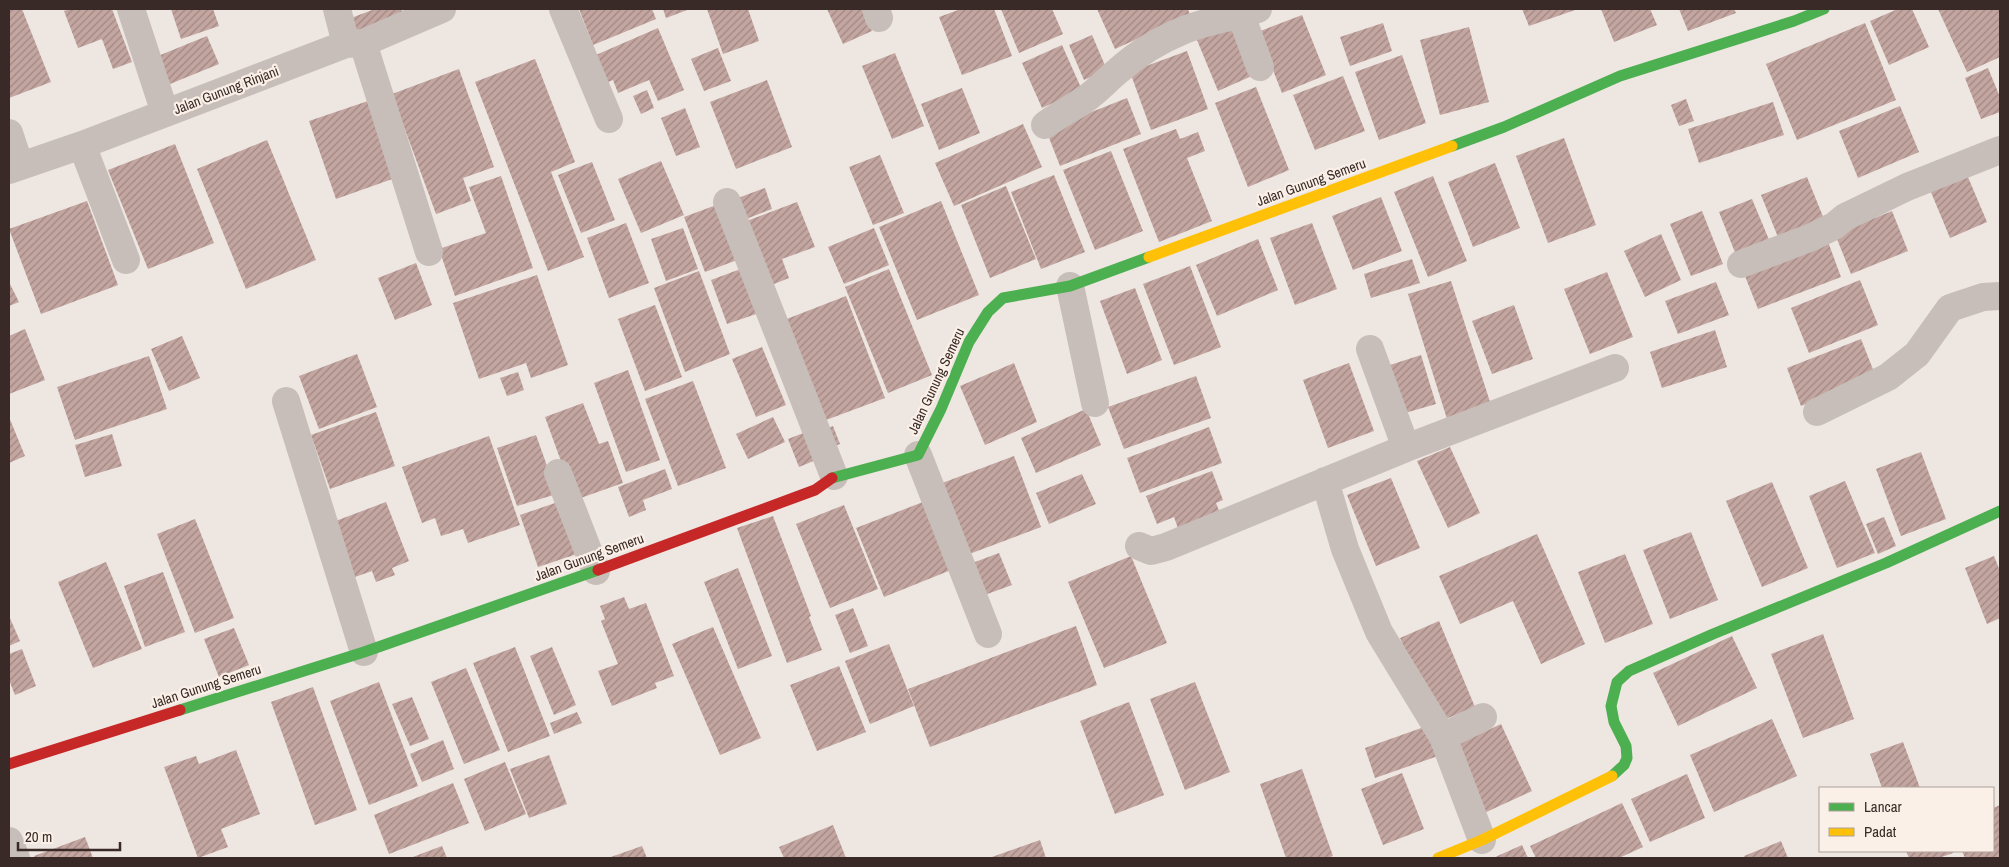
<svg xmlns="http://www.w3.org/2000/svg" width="2009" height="867" viewBox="0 0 2009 867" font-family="'Archivo Narrow',sans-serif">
	<defs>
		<pattern id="building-hatch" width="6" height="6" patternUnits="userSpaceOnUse" patternTransform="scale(1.25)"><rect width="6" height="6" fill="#c4a6a1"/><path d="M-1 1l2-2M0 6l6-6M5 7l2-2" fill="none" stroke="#a08783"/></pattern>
	</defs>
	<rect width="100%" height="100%" fill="#eee6e1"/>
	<path fill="url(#building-hatch)" d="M 9,9 L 22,9 L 51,82 L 9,98 Z
		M 71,9 L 112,9 L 132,62 L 113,69 L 102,39 L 78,48 L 64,11 Z
		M 171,9 L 213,9 L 219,26 L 181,39 Z
		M 375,9 L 401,9 L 405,19 L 359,37 L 351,18 Z
		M 579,9 L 652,9 L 656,19 L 593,45 Z
		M 663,9 L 690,9 L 666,18 Z
		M 707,9 L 748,9 L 759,41 L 723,54 Z
		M 827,9 L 862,9 L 872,31 L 843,44 Z
		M 961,9 L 994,9 L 1012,56 L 962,75 L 939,17 Z
		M 1001,9 L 1052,9 L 1063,34 L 1019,53 Z
		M 1097,9 L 1188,9 L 1190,15 L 1115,49 Z
		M 1522,9 L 1578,9 L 1529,26 Z
		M 1601,9 L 1650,9 L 1657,25 L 1614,42 Z
		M 1679,9 L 1734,9 L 1736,13 L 1688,31 Z
		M 1898,9 L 1912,9 L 1929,47 L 1889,65 L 1870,21 Z
		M 1938,9 L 2000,9 L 2000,57 L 1967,72 Z
		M 1302,15 L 1326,75 L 1282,93 L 1258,32 Z
		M 1383,23 L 1392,51 L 1350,66 L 1340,37 Z
		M 1865,23 L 1896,100 L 1797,140 L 1766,64 Z
		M 1232,25 L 1254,75 L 1218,91 L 1197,40 Z
		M 1469,27 L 1489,102 L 1440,115 L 1420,40 Z
		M 658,28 L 684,90 L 658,101 L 649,80 L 618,93 L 613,80 L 601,85 L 589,58 Z
		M 1092,35 L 1107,70 L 1084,80 L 1069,45 Z
		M 207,36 L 219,64 L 170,84 L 158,56 Z
		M 1062,45 L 1082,90 L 1042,108 L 1022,63 Z
		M 718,48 L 731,81 L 704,91 L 691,59 Z
		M 1187,51 L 1208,109 L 1151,130 L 1130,72 Z
		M 895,53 L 924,126 L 892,139 L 862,66 Z
		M 1402,55 L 1426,123 L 1379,140 L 1355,72 Z
		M 535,59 L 575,162 L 551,172 L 584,257 L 548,271 L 475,82 Z
		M 1988,68 L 2000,97 L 2000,112 L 1981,119 L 1965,78 Z
		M 459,69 L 494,167 L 463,178 L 471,201 L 436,214 L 392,94 Z
		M 1343,76 L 1365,131 L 1315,150 L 1293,95 Z
		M 767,80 L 792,147 L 736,169 L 710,102 Z
		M 1256,87 L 1289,170 L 1248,187 L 1215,103 Z
		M 962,88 L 980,133 L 939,150 L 921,104 Z
		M 647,90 L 654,108 L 641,114 L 633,96 Z
		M 1127,98 L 1141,134 L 1060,166 L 1046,130 Z
		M 1686,99 L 1694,121 L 1679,126 L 1671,105 Z
		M 371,100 L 398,177 L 336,199 L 309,121 Z
		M 1773,102 L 1784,135 L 1699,163 L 1688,129 Z
		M 1900,106 L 1919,152 L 1858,178 L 1839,131 Z
		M 685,108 L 700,147 L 676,156 L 661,118 Z
		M 1023,124 L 1042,167 L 954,206 L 935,163 Z
		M 1176,129 L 1180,139 L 1198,132 L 1205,151 L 1187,158 L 1212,221 L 1159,242 L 1123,149 Z
		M 1564,138 L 1596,225 L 1548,243 L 1516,156 Z
		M 267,140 L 316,260 L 246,289 L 197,169 Z
		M 175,144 L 214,243 L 148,269 L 108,170 Z
		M 1111,151 L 1143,231 L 1095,250 L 1063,170 Z
		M 880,155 L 904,213 L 873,225 L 849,167 Z
		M 661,161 L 684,215 L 641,233 L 618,179 Z
		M 592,162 L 615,220 L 581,233 L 558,175 Z
		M 1495,163 L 1520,228 L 1473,247 L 1448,182 Z
		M 1965,170 L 1987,222 L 1950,238 L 1928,185 Z
		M 1054,175 L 1085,252 L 1041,269 L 1011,192 Z
		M 501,176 L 533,268 L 455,296 L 439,249 L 486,233 L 469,187 Z
		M 1433,176 L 1467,261 L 1428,277 L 1394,192 Z
		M 1807,177 L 1826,224 L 1780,242 L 1761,195 Z
		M 1006,186 L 1036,259 L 990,278 L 961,205 Z
		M 765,188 L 772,209 L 746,219 L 738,198 Z
		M 1381,197 L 1402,251 L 1353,270 L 1332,216 Z
		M 1752,199 L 1770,242 L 1736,255 L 1719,212 Z
		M 87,201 L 118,285 L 41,314 L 9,229 Z
		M 941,201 L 979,295 L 917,320 L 879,227 Z
		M 797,202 L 815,247 L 782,259 L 789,278 L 769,286 L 744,222 Z
		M 719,204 L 740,259 L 705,272 L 684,217 Z
		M 1702,211 L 1723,264 L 1691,276 L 1670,224 Z
		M 1892,211 L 1908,251 L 1851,274 L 1835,234 Z
		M 626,223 L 649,283 L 609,298 L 587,238 Z
		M 1312,223 L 1337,289 L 1295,305 L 1270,238 Z
		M 683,228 L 698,269 L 666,281 L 651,239 Z
		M 874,228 L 889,265 L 844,284 L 828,247 Z
		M 1661,234 L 1681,280 L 1645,297 L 1624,251 Z
		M 1258,239 L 1278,290 L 1217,316 L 1196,265 Z
		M 1827,239 L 1841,277 L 1758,309 L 1743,271 Z
		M 1412,259 L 1420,283 L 1371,298 L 1364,274 Z
		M 416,263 L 432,305 L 395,320 L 378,278 Z
		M 1190,266 L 1221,347 L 1174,365 L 1143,284 Z
		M 746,267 L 762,312 L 727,324 L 711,280 Z
		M 889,269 L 932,375 L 888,393 L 845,287 Z
		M 699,271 L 730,354 L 685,372 L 654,288 Z
		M 1607,272 L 1633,337 L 1590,354 L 1564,289 Z
		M 537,275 L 568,365 L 531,378 L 526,363 L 479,379 L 453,303 Z
		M 1860,280 L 1878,325 L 1809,353 L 1791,308 Z
		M 1451,281 L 1491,405 L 1447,419 L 1408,294 Z
		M 9,282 L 19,302 L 9,306 Z
		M 1716,282 L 1729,315 L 1678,334 L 1665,301 Z
		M 1135,288 L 1162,360 L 1127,374 L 1100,301 Z
		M 846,296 L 885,398 L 818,423 L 779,322 Z
		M 655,305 L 682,377 L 645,391 L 618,319 Z
		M 1514,305 L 1533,359 L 1492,374 L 1472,321 Z
		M 25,329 L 45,380 L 9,394 L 9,336 Z
		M 1715,330 L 1727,367 L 1662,388 L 1650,352 Z
		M 182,336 L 200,378 L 169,391 L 151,349 Z
		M 1861,339 L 1876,377 L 1801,406 L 1787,368 Z
		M 762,347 L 786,405 L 756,417 L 732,359 Z
		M 357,354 L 377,407 L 319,429 L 299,376 Z
		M 1421,355 L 1436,404 L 1405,413 L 1390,365 Z
		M 149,356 L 167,409 L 75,440 L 57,387 Z
		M 1014,363 L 1037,422 L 985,445 L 960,386 Z
		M 1349,363 L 1374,431 L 1328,448 L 1303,380 Z
		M 628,370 L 660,460 L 626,472 L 594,383 Z
		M 518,372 L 524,390 L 507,396 L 500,378 Z
		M 1196,376 L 1211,418 L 1124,449 L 1108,407 Z
		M 693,381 L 726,468 L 678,486 L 645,399 Z
		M 583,403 L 599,444 L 608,441 L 623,483 L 575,500 L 545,417 Z
		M 1086,409 L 1101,445 L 1036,473 L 1021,438 Z
		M 376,412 L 395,466 L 330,489 L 311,435 Z
		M 9,417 L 25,456 L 9,463 Z
		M 773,417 L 785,442 L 748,459 L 736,434 Z
		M 833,426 L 840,444 L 827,449 L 820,431 Z
		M 1209,427 L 1222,463 L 1140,493 L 1127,458 Z
		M 806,432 L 816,460 L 799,467 L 788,439 Z
		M 112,434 L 122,466 L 85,477 L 75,445 Z
		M 536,435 L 557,494 L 517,506 L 497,448 Z
		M 489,436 L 520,525 L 468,543 L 463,529 L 441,536 L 435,518 L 422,523 L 402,467 Z
		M 1450,447 L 1480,513 L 1448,528 L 1417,461 Z
		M 1921,452 L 1946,519 L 1901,536 L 1876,469 Z
		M 1014,456 L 1041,527 L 964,556 L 937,485 Z
		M 665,469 L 672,489 L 643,500 L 646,510 L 629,517 L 618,487 Z
		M 1212,471 L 1223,500 L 1216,503 L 1222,518 L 1180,534 L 1174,517 L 1157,524 L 1146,496 Z
		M 1082,474 L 1096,504 L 1049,524 L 1036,493 Z
		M 1391,478 L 1420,548 L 1376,566 L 1347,495 Z
		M 1845,481 L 1875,553 L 1837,568 L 1809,496 Z
		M 1772,482 L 1808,568 L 1762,587 L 1726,501 Z
		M 386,502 L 409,561 L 392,568 L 395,575 L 376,582 L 372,571 L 355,577 L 333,522 Z
		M 558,502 L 577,554 L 538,567 L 520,515 Z
		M 923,502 L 951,570 L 884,597 L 856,528 Z
		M 844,505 L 878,589 L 830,608 L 796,524 Z
		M 773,516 L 811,616 L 809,617 L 822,650 L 787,663 L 737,528 Z
		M 1884,517 L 1896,546 L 1878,554 L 1866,524 Z
		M 195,519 L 234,618 L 195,633 L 157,534 Z
		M 1691,532 L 1718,600 L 1670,619 L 1643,550 Z
		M 1537,534 L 1585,644 L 1541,664 L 1513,601 L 1460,624 L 1439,576 Z
		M 999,553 L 1012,585 L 979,597 L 967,565 Z
		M 1625,554 L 1653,624 L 1605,643 L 1578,572 Z
		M 1131,556 L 1167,643 L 1104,668 L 1068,582 Z
		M 1994,556 L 2000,571 L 2000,618 L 1987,624 L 1965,568 Z
		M 106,562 L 142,649 L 93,668 L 58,582 Z
		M 738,568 L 772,656 L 738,669 L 704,582 Z
		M 163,572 L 185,632 L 145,647 L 124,586 Z
		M 624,597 L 629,609 L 646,603 L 674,676 L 655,683 L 657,688 L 612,706 L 598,671 L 618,664 L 601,621 L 605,619 L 600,606 Z
		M 853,608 L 868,646 L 850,653 L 835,615 Z
		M 9,616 L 20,641 L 9,646 Z
		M 1439,621 L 1475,707 L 1436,723 L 1400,638 Z
		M 1076,626 L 1097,685 L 930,747 L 908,689 Z
		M 713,627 L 761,738 L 720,755 L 672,644 Z
		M 234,628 L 249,665 L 219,677 L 204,639 Z
		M 1823,634 L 1854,719 L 1803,738 L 1771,654 Z
		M 1732,636 L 1757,688 L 1678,726 L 1653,673 Z
		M 889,644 L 914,706 L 870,724 L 845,661 Z
		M 515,647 L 550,736 L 508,752 L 473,663 Z
		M 552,647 L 576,705 L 554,715 L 530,656 Z
		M 22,649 L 36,686 L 15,695 L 9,680 L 9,654 Z
		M 839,666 L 866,732 L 817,751 L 790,685 Z
		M 466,668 L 500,750 L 464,764 L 431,682 Z
		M 379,682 L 418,786 L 369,805 L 330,701 Z
		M 1195,682 L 1230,772 L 1185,790 L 1150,699 Z
		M 313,687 L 357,810 L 315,825 L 271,702 Z
		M 412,697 L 429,739 L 410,746 L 392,704 Z
		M 1129,702 L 1164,795 L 1115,814 L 1080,721 Z
		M 577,712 L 582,723 L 554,734 L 550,723 Z
		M 1772,719 L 1797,776 L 1714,812 L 1690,755 Z
		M 1501,724 L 1532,791 L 1482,814 L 1452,747 Z
		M 1427,726 L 1438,756 L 1375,778 L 1365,748 Z
		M 443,740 L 454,769 L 422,782 L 410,754 Z
		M 1903,742 L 1920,788 L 1882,788 L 1870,754 Z
		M 236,750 L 260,814 L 221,829 L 228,847 L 198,858 L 164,767 L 196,756 L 199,764 Z
		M 549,755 L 567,804 L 529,818 L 510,769 Z
		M 505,762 L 526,814 L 485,831 L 464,779 Z
		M 1302,769 L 1333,856 L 1327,858 L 1286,858 L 1260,784 Z
		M 1402,773 L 1424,829 L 1383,845 L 1361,789 Z
		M 1687,774 L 1705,818 L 1650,842 L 1631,799 Z
		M 453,783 L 469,823 L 389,854 L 374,815 Z
		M 1622,803 L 1643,847 L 1619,858 L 1536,858 L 1530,846 Z
		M 2000,805 L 2000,858 L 1965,858 L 1962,851 L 1993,851 L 1993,808 Z
		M 833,825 L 846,858 L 784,858 L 779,847 Z
		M 85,837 L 93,858 L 35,858 L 34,856 Z
		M 1040,840 L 1046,858 L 989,858 Z
		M 1781,841 L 1788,858 L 1745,858 L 1744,856 Z
		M 1522,845 L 1528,858 L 1493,858 Z
		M 442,846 L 447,858 L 410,858 Z
		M 642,846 L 647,858 L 608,858 Z
		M 1906,851 L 1952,851 L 1953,853 L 1939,858 L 1909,858 Z"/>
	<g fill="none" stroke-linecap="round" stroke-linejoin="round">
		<path stroke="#c8beb9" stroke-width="28" d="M 131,9 L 165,113
			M 337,9 L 346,44
			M 563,9 L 609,119
			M 876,9 L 879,18
			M 1241,15 L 1260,67
			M 363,43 L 429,252
			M 1045,125 C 1058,115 1073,108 1087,98 C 1098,90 1108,79 1119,70 C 1138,53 1160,40 1184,30 C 1208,20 1234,18 1258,9
			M 9,133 L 20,166
			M 82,145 L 126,260
			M 9,170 L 82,145 L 346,44 L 363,43 L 442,9
			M 727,202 L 834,476
			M 1741,264 L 1812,237 L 1834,226 L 1845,217 L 1907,187 L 2000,150
			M 1070,286 L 1095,403
			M 1370,349 L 1406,448
			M 286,401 L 364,652
			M 1817,412 L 1888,377 L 1917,354 L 1950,308 L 1983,297 L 2000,296
			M 918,455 L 988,634
			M 558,473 L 596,571
			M 1325,481 L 1345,549 L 1379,632 L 1443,737 L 1482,840
			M 1139,546 L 1151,551 L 1166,547 L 1406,448 L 1615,368
			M 1443,737 L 1483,717
			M 9,841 L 16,858"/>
		<path stroke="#4caf50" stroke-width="11" d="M 1452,146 L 1504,127 L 1620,76 L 1794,21 L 1824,9
			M 832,478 L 918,455 L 941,409 L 969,342 L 988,312 L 1003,298 L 1070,286 L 1149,257
			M 180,710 L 364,652 L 598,570
			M 1612,776 L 1624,765 L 1627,758 L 1626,746 L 1614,722 L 1611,706 L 1617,682 L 1629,671 L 1713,634 L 1886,563 L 2000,511"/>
		<path stroke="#ffc107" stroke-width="11" d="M 1149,257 L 1452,146
			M 1438,858 L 1482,840 L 1612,776"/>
		<path stroke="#c62828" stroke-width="11" d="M 598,570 L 815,490 L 832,478
			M 9,764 L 180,710"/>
	</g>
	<g text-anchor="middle" stroke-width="4.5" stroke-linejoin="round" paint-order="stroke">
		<g font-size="14" fill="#392a27" stroke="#fbf0e8">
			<text transform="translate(226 90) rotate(-21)" y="5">Jalan Gunung Rinjani</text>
			<text transform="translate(1311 182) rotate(-20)" y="5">Jalan Gunung Semeru</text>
			<text transform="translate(936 381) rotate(-65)" y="5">Jalan Gunung Semeru</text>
			<text transform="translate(589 557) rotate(-20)" y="5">Jalan Gunung Semeru</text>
			<text transform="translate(206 686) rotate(-18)" y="5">Jalan Gunung Semeru</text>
		</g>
	</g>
	<rect width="2009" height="867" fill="none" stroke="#392a27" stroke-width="20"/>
	<rect x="1819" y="787" width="175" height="65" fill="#fbf0e8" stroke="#ada19b"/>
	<rect x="1829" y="803" width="25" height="8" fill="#4caf50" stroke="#ada19b"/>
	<text x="1864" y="812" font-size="15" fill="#392a27">Lancar</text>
	<rect x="1829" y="828" width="25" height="8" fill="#ffc107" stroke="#ada19b"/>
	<text x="1864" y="837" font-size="15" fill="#392a27">Padat</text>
	<path d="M18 842v8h102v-8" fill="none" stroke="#392a27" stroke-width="2.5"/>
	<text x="25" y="842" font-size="15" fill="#392a27" stroke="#fbf0e8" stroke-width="4" paint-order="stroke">20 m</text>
</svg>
